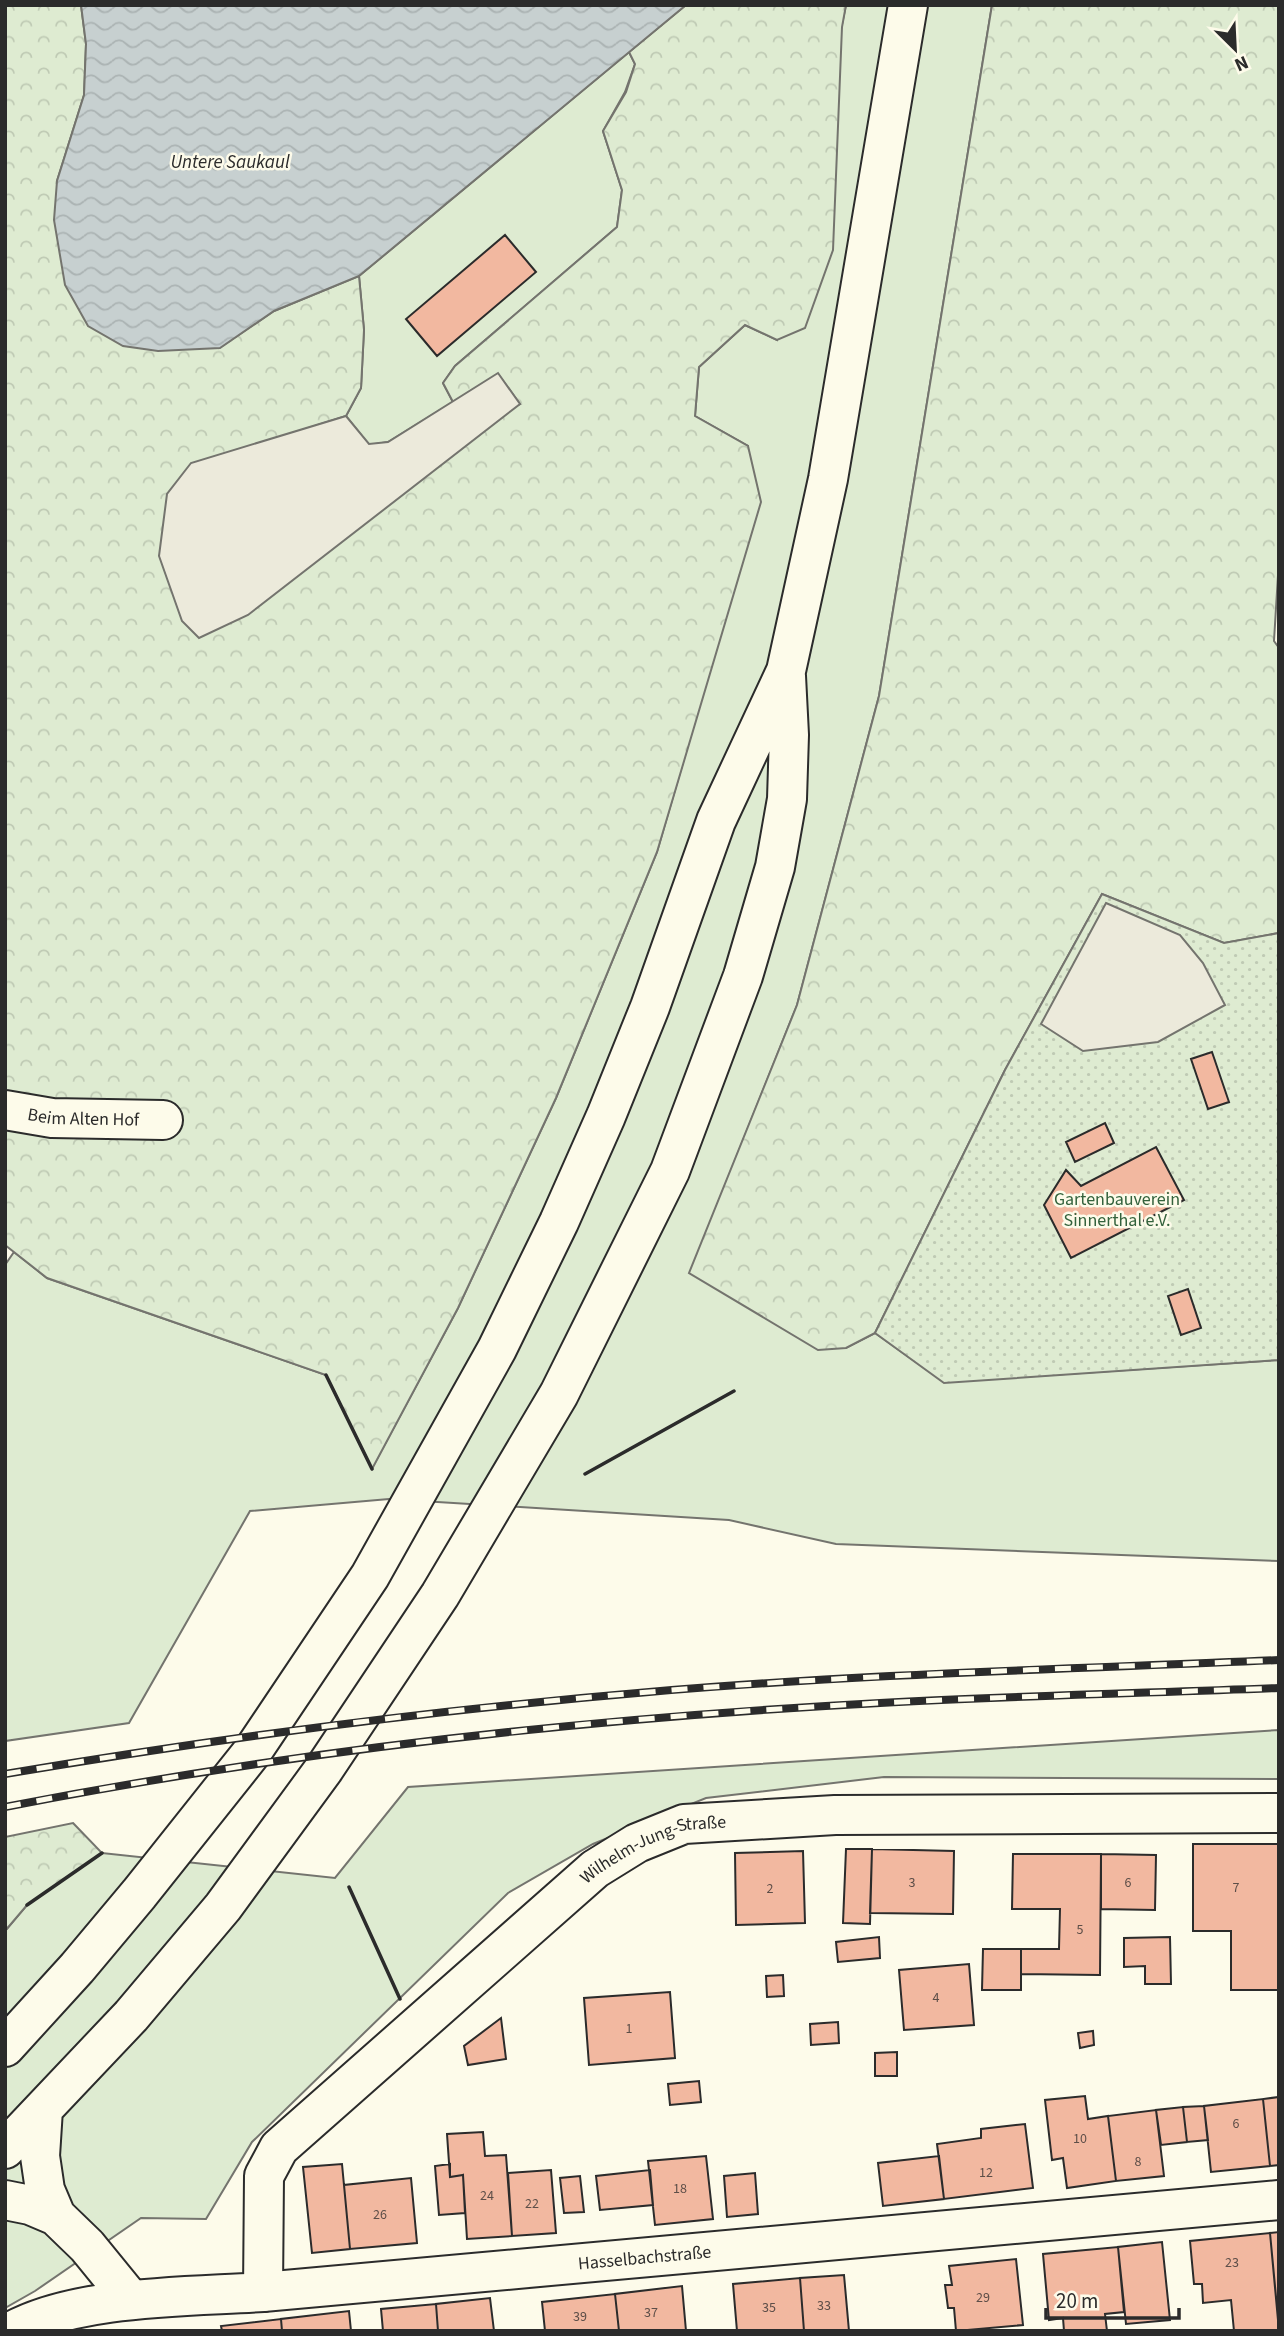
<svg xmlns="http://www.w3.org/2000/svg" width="1284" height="2336" viewBox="0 0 1284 2336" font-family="'Source Sans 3',sans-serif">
	<defs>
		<pattern id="forest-crowns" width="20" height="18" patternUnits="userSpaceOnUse" patternTransform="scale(1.75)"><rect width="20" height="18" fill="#deebd1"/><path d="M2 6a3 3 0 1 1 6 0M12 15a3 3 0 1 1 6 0" fill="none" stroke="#bfcab4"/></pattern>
		<pattern id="park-dots" width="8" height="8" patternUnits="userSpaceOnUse" patternTransform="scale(1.75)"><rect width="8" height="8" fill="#deebd1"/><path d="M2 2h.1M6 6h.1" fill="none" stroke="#bfcab4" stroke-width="1.8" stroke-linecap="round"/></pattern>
		<pattern id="water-waves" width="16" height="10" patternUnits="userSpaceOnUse" patternTransform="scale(1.75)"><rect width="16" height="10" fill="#c7d0d0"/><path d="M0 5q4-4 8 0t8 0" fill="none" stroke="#abb3b3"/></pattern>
	</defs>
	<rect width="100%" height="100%" fill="#fdfbea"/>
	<path fill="#deebd1" stroke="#74746e" stroke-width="2" d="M 846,5 L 992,5 L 879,696 L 797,1005 L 690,1273 L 846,1348 L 875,1333 L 944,1382 L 1279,1360 L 1279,1561 L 836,1544 L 729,1520 L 389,1499 L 250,1511 L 129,1723 L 5,1741 L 5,1265 L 14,1252 L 47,1278 L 326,1375 L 372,1468 L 458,1308 L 556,1098 L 657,852 L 702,697 L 748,446 L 695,416 L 699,367 L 745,325 L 777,340 Z
		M 629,52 L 635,64 L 625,92 L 603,131 L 622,190 L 617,227 L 455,366 L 443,383 L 453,402 L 388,442 L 369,445 L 346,416 L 361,388 L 364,330 L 359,276 Z
		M 1279,1730 L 1279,1779 L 884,1777 L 706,1798 L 593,1844 L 508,1893 L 252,2142 L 206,2219 L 141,2218 L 35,2291 L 5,2308 L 5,1931 L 27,1905 L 102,1853 L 335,1878 L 408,1787 Z"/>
	<path fill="url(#forest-crowns)" stroke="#74746e" stroke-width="2" d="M 5,5 L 81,5 L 86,44 L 84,95 L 57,181 L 219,348 L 274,311 L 359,276 L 364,330 L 361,388 L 346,416 L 293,433 L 159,556 L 520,404 L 498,374 L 453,402 L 443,383 L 455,366 L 617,227 L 622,190 L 603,131 L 626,92 L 635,64 L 629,52 L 686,5 L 846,5 L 842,27 L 833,250 L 805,328 L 777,340 L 745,325 L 699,367 L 695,416 L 748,446 L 761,502 L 657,852 L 556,1098 L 458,1308 L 372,1469 L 326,1375 L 47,1278 L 5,1245 Z
		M 992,5 L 1279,5 L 1279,559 L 1274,641 L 1279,648 L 1279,933 L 1224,943 L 1102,894 L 1005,1070 L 875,1333 L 846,1348 L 818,1350 L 689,1273 L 797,1005 L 879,696 Z
		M 73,1823 L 102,1853 L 27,1905 L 5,1931 L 5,1837 Z"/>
	<path fill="url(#park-dots)" stroke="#74746e" stroke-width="2" d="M 1102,894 L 1224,943 L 1279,933 L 1279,1360 L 944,1383 L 875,1333 L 1005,1070 Z"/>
	<path fill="#eceadb" stroke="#74746e" stroke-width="2" d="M 498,373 L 520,404 L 248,615 L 199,638 L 182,621 L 159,556 L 167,494 L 191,463 L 346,416 L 369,444 L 388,442 Z
		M 1106,903 L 1180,935 L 1203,963 L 1225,1005 L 1158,1042 L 1083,1051 L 1041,1024 Z"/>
	<path fill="url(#water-waves)" stroke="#74746e" stroke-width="2" d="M 81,5 L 686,5 L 359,276 L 274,311 L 220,348 L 158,351 L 123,346 L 88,326 L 65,285 L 54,220 L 57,181 L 84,95 L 86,44 Z"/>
	<path fill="#f2b8a0" stroke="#2b2b2b" stroke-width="2" d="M 505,235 L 536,272 L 437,356 L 406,319 Z
		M 1212,1052 L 1229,1102 L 1208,1109 L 1191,1059 Z
		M 1105,1123 L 1114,1143 L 1075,1162 L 1066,1142 Z
		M 1156,1147 L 1184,1200 L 1071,1258 L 1044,1205 L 1066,1170 L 1081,1186 Z
		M 1188,1289 L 1201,1328 L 1181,1335 L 1168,1296 Z
		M 1193,1844 L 1279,1844 L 1279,1990 L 1231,1990 L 1231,1931 L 1193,1931 Z
		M 846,1849 L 872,1849 L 870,1924 L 843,1923 Z
		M 872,1849 L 954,1851 L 953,1914 L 870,1913 Z
		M 803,1851 L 805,1923 L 736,1925 L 735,1853 Z
		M 1013,1854 L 1101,1854 L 1100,1975 L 1021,1974 L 1021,1949 L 1059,1949 L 1060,1909 L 1012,1909 Z
		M 1101,1854 L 1156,1855 L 1155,1910 L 1101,1909 Z
		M 879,1937 L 880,1958 L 838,1962 L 836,1942 Z
		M 1170,1937 L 1171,1984 L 1145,1984 L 1145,1966 L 1124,1967 L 1124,1938 Z
		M 983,1949 L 1021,1949 L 1021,1990 L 982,1990 Z
		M 969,1964 L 974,2025 L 904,2030 L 899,1970 Z
		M 783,1975 L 784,1996 L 767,1997 L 766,1976 Z
		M 670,1992 L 675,2058 L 589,2065 L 584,1998 Z
		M 501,2018 L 506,2059 L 468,2065 L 464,2046 Z
		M 838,2022 L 839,2043 L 811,2045 L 810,2024 Z
		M 1093,2031 L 1094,2045 L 1080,2048 L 1078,2033 Z
		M 897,2052 L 897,2076 L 875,2076 L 875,2053 Z
		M 699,2081 L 701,2102 L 670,2105 L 668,2084 Z
		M 1085,2096 L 1088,2119 L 1108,2116 L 1116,2181 L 1067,2188 L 1063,2158 L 1052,2160 L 1045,2100 Z
		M 1279,2097 L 1279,2165 L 1270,2166 L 1263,2099 Z
		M 1263,2099 L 1270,2166 L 1211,2172 L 1204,2106 Z
		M 1204,2106 L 1208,2140 L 1187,2142 L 1183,2107 Z
		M 1183,2107 L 1187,2142 L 1161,2145 L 1156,2110 Z
		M 1156,2110 L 1164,2176 L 1116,2181 L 1108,2116 Z
		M 1025,2124 L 1033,2188 L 944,2199 L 937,2144 L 981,2138 L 981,2129 Z
		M 483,2132 L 485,2156 L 506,2155 L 512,2236 L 467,2239 L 463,2175 L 450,2177 L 447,2134 Z
		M 706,2156 L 713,2219 L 655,2225 L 648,2161 Z
		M 939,2156 L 944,2199 L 883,2206 L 878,2163 Z
		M 342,2164 L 350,2249 L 312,2253 L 303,2167 Z
		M 450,2164 L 450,2177 L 463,2175 L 465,2213 L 439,2215 L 435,2166 Z
		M 551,2170 L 556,2233 L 512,2236 L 508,2173 Z
		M 650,2170 L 653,2205 L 600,2210 L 596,2176 Z
		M 755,2173 L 758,2214 L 727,2217 L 724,2176 Z
		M 580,2176 L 584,2212 L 564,2213 L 560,2178 Z
		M 411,2178 L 417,2243 L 350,2249 L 344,2185 Z
		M 1279,2232 L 1279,2318 L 1278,2318 L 1270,2233 Z
		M 1270,2233 L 1279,2331 L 1234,2331 L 1231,2300 L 1203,2303 L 1202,2284 L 1194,2284 L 1190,2241 Z
		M 1162,2242 L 1170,2320 L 1126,2324 L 1118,2247 Z
		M 1118,2247 L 1124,2312 L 1105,2314 L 1107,2331 L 1064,2331 L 1063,2318 L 1049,2320 L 1043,2254 Z
		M 1016,2259 L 1023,2325 L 956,2331 L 954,2308 L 948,2308 L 945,2285 L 952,2285 L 949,2266 Z
		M 844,2275 L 849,2331 L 804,2331 L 800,2278 Z
		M 800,2278 L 804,2331 L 737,2331 L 733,2284 Z
		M 682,2286 L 686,2331 L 619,2331 L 615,2294 Z
		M 615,2294 L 619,2331 L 545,2331 L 542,2302 Z
		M 490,2298 L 494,2331 L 438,2331 L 436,2304 Z
		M 436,2304 L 438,2331 L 383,2331 L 381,2309 Z
		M 349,2311 L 351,2331 L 282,2331 L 281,2319 Z
		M 281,2319 L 282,2331 L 222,2331 L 221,2326 Z"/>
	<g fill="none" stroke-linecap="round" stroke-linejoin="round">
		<g stroke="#2b2b2b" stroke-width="42">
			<g id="minor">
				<path id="s1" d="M 5,1110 L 52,1118 L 163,1120"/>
				<path id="s2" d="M 263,2292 L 264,2176 L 279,2148 L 595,1869 L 637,1843 L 684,1824 L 835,1815 L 1279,1813"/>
				<path id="s3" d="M 12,2331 C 78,2295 189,2297 263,2292 L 1279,2200"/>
			</g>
		</g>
		<g stroke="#2b2b2b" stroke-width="42">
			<path id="trunk" d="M 5,2047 L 77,1968 L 139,1894 L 252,1752 L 370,1576 L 497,1349 L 559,1222 L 606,1116 L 650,1007 L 716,821 L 786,671 L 828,479 L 908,5
				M 43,2109 L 40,2156 L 45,2190 L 56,2216 L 87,2246 L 131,2300
				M 5,2149 L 131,2016 L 223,1907 L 324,1769 L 440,1595 L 559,1394 L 670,1171 L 743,976 L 775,867 L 787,799 L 789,735 L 786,676
				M 5,2200 L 30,2205 L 56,2216"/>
		</g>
		<use href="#minor" stroke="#fdfbea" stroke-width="38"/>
		<use href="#trunk" stroke="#fdfbea" stroke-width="38"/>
		<g stroke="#2b2b2b" stroke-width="8">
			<path id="rail" d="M 5,1774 C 219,1738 433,1710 649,1692 C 859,1674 1069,1669 1279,1660
				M 5,1807 C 293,1751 587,1718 880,1703 C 1013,1696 1146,1693 1279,1688"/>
		</g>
		<use href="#rail" stroke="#fdfbea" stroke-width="5" stroke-dasharray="16" stroke-linecap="butt"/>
		<path stroke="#2b2b2b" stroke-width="3.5" d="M 326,1375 L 372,1469
			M 585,1474 L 734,1391
			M 349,1887 L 400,1999
			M 27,1905 L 102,1853"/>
	</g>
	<g text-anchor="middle" stroke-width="5" stroke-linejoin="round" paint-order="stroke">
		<g font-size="14" fill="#5d4e48">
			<text x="912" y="1887">3</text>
			<text x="1128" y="1887">6</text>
			<text x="1236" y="1892">7</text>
			<text x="770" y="1893">2</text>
			<text x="1080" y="1934">5</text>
			<text x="936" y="2002">4</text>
			<text x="629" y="2033">1</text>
			<text x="1236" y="2128">6</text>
			<text x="1080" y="2143">10</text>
			<text x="1138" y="2166">8</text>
			<text x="986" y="2177">12</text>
			<text x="680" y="2193">18</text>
			<text x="487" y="2200">24</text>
			<text x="532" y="2208">22</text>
			<text x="380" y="2219">26</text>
			<text x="1232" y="2267">23</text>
			<text x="983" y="2302">29</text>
			<text x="824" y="2310">33</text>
			<text x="769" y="2312">35</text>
			<text x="651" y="2317">37</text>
			<text x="580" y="2321">39</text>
		</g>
		<g font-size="18" fill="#2b2b2b" stroke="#fdfbea">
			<text dy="6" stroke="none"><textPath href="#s1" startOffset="79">Beim Alten Hof</textPath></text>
			<text dy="6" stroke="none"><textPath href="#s2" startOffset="632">Wilhelm-Jung-Straße</textPath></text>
			<text dy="6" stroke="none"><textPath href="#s3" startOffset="639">Hasselbachstraße</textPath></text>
		</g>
		<g font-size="18" fill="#34623c" stroke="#fdfbea">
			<text x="1117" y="1205">Gartenbauverein<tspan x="1117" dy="21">Sinnerthal e.V.</tspan></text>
		</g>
		<g font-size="19" font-style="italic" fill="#2b2b2b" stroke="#fdfbea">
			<text x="230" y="168">Untere Saukaul</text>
		</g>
	</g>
	<rect width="1284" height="2336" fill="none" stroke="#2b2b2b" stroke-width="14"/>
	<g transform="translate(1235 49) rotate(156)" stroke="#fdfbea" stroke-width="5" paint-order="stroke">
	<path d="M0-5L12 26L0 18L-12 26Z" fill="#2b2b2b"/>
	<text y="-10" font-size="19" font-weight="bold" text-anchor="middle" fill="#2b2b2b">N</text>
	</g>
	<path d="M1046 2308v10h133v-10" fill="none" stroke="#2b2b2b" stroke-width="3.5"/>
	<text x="1056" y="2308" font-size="21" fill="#2b2b2b" stroke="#fdfbea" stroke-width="5" paint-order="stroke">20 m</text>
</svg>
